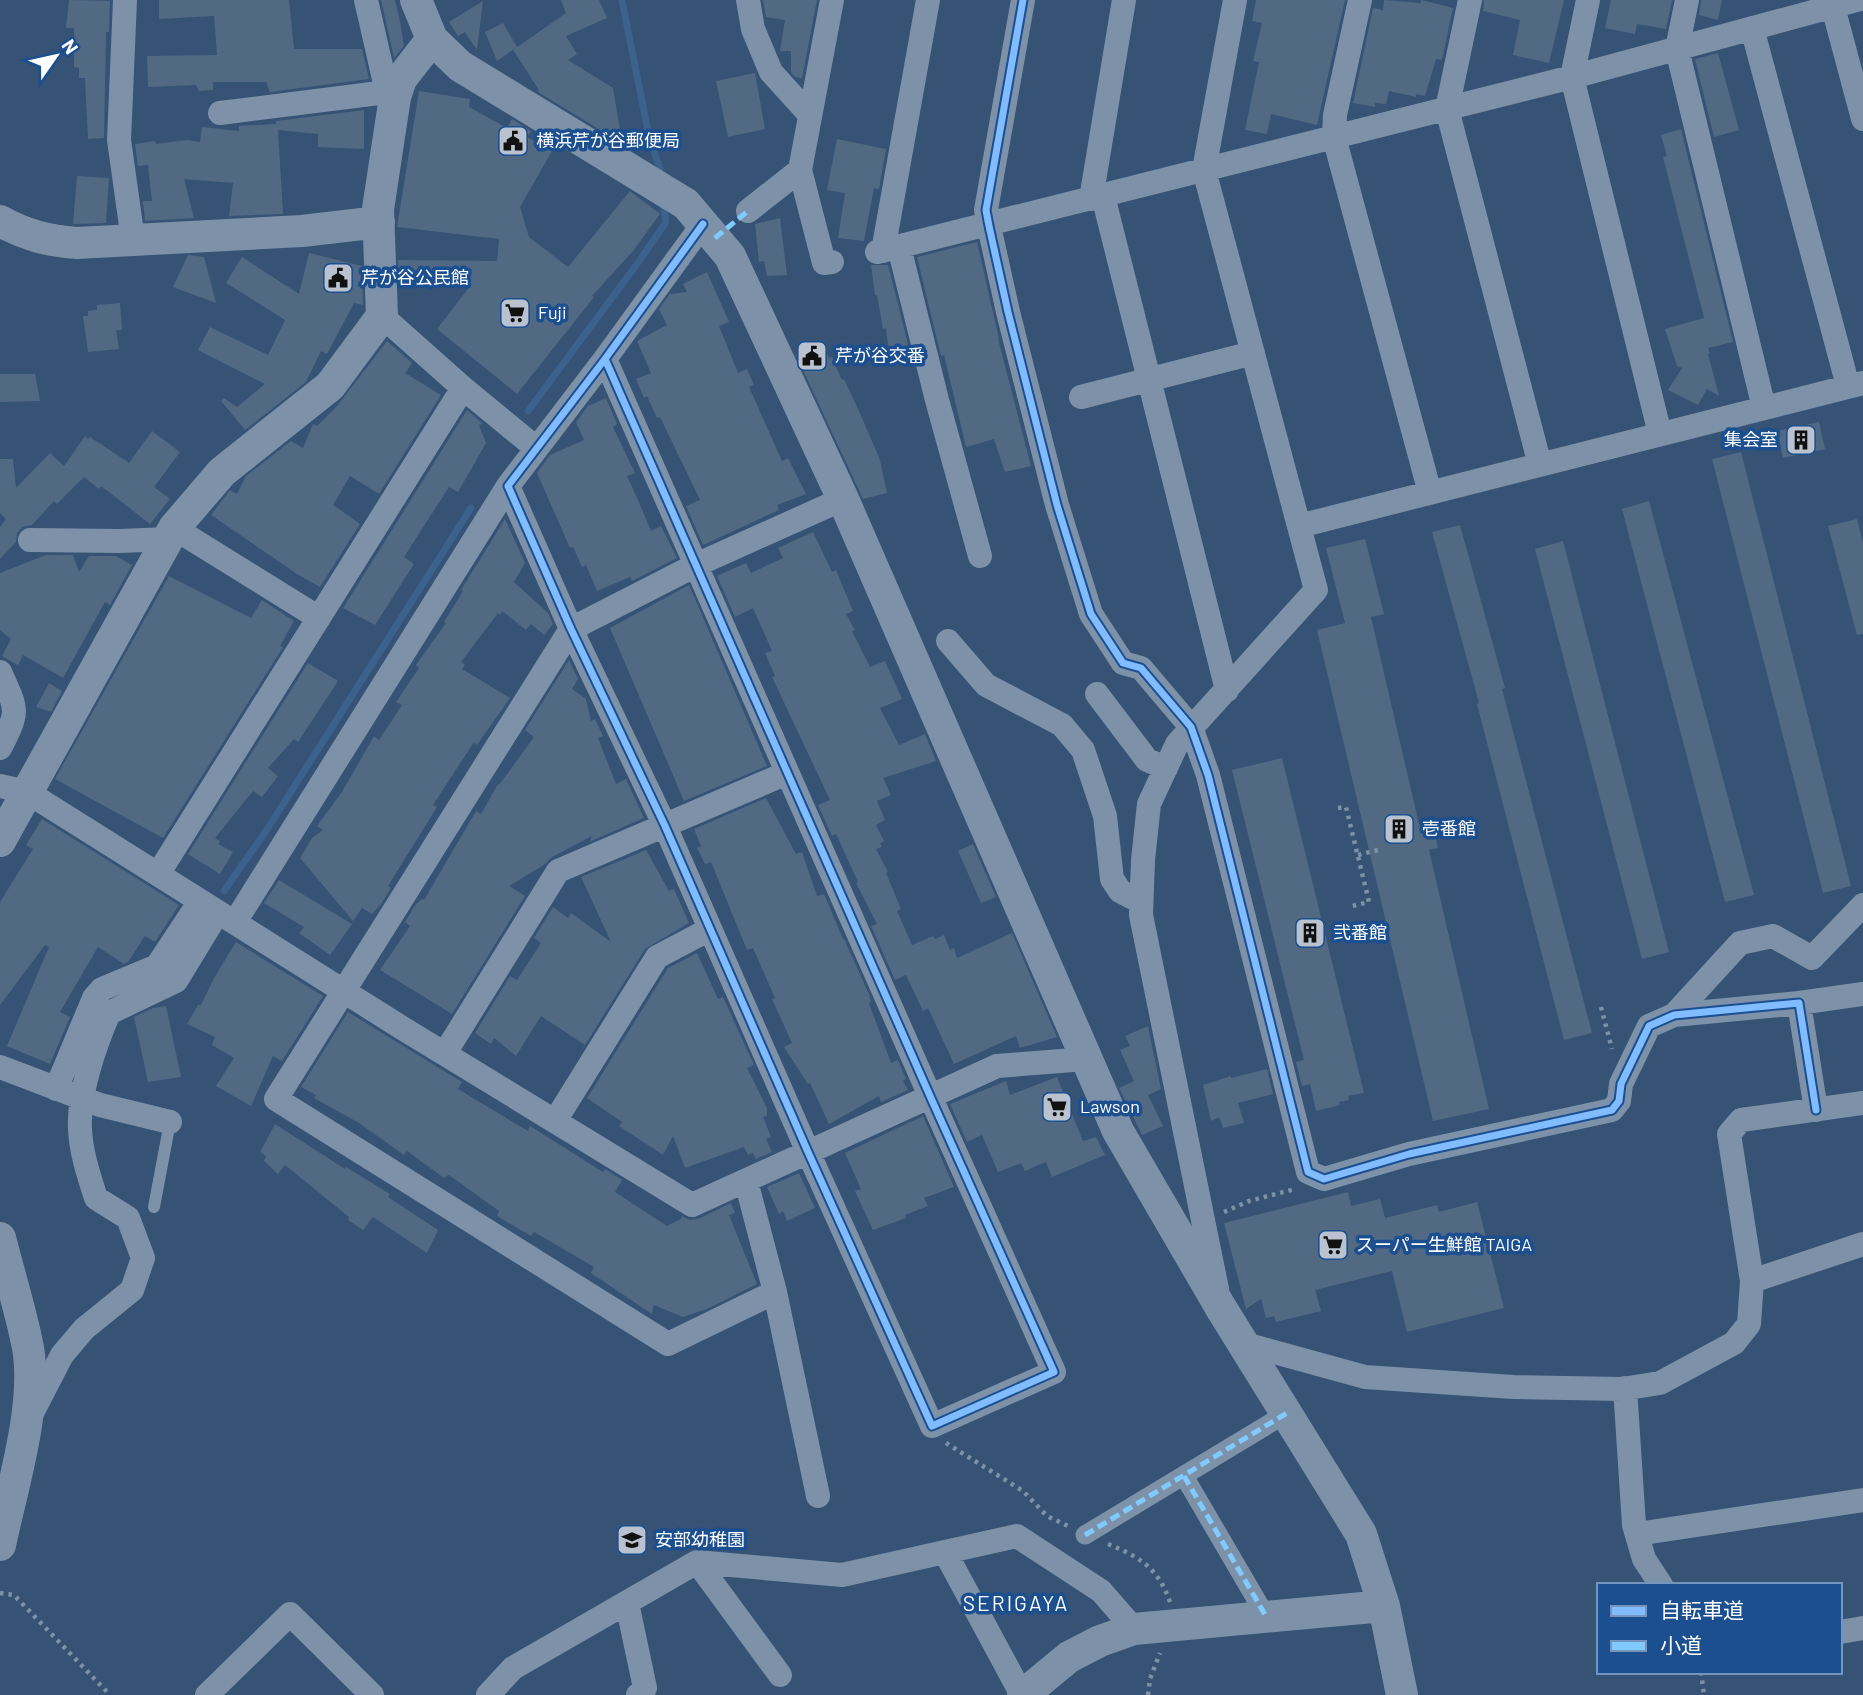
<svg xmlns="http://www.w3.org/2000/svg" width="1863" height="1695" viewBox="0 0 1863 1695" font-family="Barlow,'Noto Sans JP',sans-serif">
	<rect width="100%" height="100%" fill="#365274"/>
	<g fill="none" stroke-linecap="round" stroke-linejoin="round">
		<path stroke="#3b618d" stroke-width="7" d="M 622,0 L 650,141 L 660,168 L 661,178
			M 528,411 L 640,260 L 666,222 L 663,201
			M 224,891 L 268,828 L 471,508"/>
	</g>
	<path fill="#526984" d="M 69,0 L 110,1 L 109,32 L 106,32 L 104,138 L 88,139 L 85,78 L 79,78 L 79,68 L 74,67 L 74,28 L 66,28 Z
		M 159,0 L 289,0 L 294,49 L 362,49 L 369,79 L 270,92 L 266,82 L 213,82 L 213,90 L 199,91 L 196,85 L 148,87 L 147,56 L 217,55 L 214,16 L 159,19 Z
		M 381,0 L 395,0 L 400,21 L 404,46 L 394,58 Z
		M 561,0 L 599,0 L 607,18 L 566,36 L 577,54 L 568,60 L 613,88 L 620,130 L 615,139 L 538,92 L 539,90 L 513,50 L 566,13 Z
		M 763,0 L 817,0 L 802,78 L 795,77 L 791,72 L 791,51 L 780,51 L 785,20 L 766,17 Z
		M 1256,0 L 1345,0 L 1317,125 L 1271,114 L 1267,134 L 1245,130 L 1259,62 L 1253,61 L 1262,23 L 1252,21 Z
		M 1384,0 L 1421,3 L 1421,0 L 1453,8 L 1442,60 L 1436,59 L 1425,96 L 1416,94 L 1416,97 L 1389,91 L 1386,104 L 1375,103 L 1375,107 L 1353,103 L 1373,8 L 1383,10 Z
		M 1484,0 L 1564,0 L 1549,63 L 1513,55 L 1520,20 L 1483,11 Z
		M 1611,0 L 1672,0 L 1666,29 L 1637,24 L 1635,34 L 1605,28 Z
		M 1701,0 L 1722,0 L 1718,20 L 1699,15 Z
		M 483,1 L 477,50 L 465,32 L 458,36 L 449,22 Z
		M 503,23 L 517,47 L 497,61 L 485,32 Z
		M 1718,53 L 1739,130 L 1714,137 L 1695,59 Z
		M 755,73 L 765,129 L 728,137 L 716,81 Z
		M 419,91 L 470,99 L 469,107 L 507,128 L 512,119 L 531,131 L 527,137 L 552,151 L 520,207 L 529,237 L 568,267 L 630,191 L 660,214 L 634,250 L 592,296 L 594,297 L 517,394 L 437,329 L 471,285 L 399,288 L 398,260 L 497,261 L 499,239 L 397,227 Z
		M 364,110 L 364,149 L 318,147 L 318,134 L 278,130 L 283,214 L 229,216 L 233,183 L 184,179 L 194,218 L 145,221 L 143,201 L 152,201 L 148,165 L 138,166 L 135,144 L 155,141 L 156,144 L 187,140 L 200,142 L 202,127 L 239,131 L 239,126 L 276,124 L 276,121 Z
		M 1681,129 L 1733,342 L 1708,348 L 1710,354 L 1708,354 L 1719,396 L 1707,389 L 1698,405 L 1668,390 L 1682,368 L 1677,366 L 1665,329 L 1704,318 L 1663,157 L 1667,156 L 1661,135 Z
		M 837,139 L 886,149 L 879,189 L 874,188 L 864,241 L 838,238 L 845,193 L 827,190 Z
		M 77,176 L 109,178 L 106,223 L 73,224 Z
		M 780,218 L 787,275 L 767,276 L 764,261 L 759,262 L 755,224 Z
		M 977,242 L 999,339 L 998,339 L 1031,466 L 1005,472 L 994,439 L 966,447 L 944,355 L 941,356 L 917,257 Z
		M 309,253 L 362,266 L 363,305 L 354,303 L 327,354 L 321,351 L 306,382 L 245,430 L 221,401 L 224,398 L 237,407 L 265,384 L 198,350 L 210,327 L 268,355 L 285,320 L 226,283 L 242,257 L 299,294 Z
		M 188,255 L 204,257 L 216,303 L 173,287 Z
		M 871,265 L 888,265 L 912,360 L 894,363 L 893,353 L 889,353 L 886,328 L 883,329 L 877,295 L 875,295 Z
		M 707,272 L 729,322 L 719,326 L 738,373 L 747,369 L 754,385 L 749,387 L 782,461 L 788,458 L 806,494 L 777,505 L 779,510 L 703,545 L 686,506 L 700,500 L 660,417 L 657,418 L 647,396 L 644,398 L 636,379 L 651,373 L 637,341 L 667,325 L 659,309 L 670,294 L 687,292 L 683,284 Z
		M 120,303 L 122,330 L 116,330 L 119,349 L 88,352 L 83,316 L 88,316 L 88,311 L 97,310 L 97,305 Z
		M 387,341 L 412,363 L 405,373 L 441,395 L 379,494 L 350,476 L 333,505 L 360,524 L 320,587 L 297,574 L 211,515 L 230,490 L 237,494 L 246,476 L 291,441 L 303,448 L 313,424 L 317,426 L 337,406 Z
		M 821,342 L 829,358 L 832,357 L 842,380 L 844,379 L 859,411 L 880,460 L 887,493 L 863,499 L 796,355 Z
		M 0,374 L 35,374 L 40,401 L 0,402 Z
		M 606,398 L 617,424 L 613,427 L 635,473 L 627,476 L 638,500 L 651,531 L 661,526 L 677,558 L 632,581 L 630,577 L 597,591 L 586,565 L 582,567 L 573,547 L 570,548 L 537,473 L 550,455 L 584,440 L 576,422 L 588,406 Z
		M 467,410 L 483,424 L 479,425 L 486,443 L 458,492 L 449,487 L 404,557 L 414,564 L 375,625 L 343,608 Z
		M 1819,422 L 1825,449 L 1783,458 L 1777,431 Z
		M 152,431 L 180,452 L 154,487 L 170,499 L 150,524 L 101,486 L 99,489 L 84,477 L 57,504 L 54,501 L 32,525 L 22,527 L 17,533 L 16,542 L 0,559 L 0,527 L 6,519 L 0,513 L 0,459 L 13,459 L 16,488 L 50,453 L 64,466 L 85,436 L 88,439 L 90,437 L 129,463 Z
		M 1741,452 L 1851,886 L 1823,893 L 1712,459 Z
		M 1649,501 L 1754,895 L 1725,902 L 1622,509 Z
		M 505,519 L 525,563 L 514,582 L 548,613 L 553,624 L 544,635 L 531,624 L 526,630 L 502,611 L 500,615 L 498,613 L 461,662 L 465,665 L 462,669 L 510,698 L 477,745 L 474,742 L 433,805 L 437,807 L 388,886 L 391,888 L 381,904 L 372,914 L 362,908 L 353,921 L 300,858 L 312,838 L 323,830 L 317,826 L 342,792 L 374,736 L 379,740 L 402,705 L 396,702 L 419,668 L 416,665 L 446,623 L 444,622 L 463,591 L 461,590 Z
		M 1857,519 L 1863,543 L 1863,634 L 1857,635 L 1828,526 Z
		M 1460,525 L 1505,688 L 1502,689 L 1592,1033 L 1564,1040 L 1477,704 L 1479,703 L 1432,532 Z
		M 813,532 L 832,572 L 836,570 L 853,611 L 846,614 L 855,630 L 852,631 L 870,667 L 885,661 L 902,699 L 880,708 L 899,745 L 925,734 L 936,761 L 883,778 L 891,795 L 877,801 L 885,820 L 876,825 L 884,841 L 880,843 L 882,847 L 876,849 L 888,872 L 886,873 L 901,909 L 897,911 L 912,945 L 933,936 L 935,939 L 944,935 L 950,950 L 954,948 L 957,958 L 1012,933 L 1057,1037 L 1020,1048 L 1016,1036 L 954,1064 L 928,1008 L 923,1011 L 906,975 L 895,980 L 871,926 L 877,924 L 856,883 L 858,882 L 836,834 L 832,836 L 818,805 L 830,800 L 772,677 L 775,676 L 765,653 L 772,651 L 753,608 L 735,617 L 717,576 L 746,563 L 751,573 L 783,558 L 778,548 Z
		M 1365,539 L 1384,614 L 1371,617 L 1419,824 L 1432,821 L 1438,848 L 1429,850 L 1489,1109 L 1433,1121 L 1317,630 L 1345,623 L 1326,548 Z
		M 1563,541 L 1669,952 L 1642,959 L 1535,549 Z
		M 46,555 L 73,555 L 79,572 L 89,556 L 116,556 L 132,565 L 110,605 L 105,602 L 63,678 L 23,655 L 18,665 L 2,656 L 11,639 L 0,630 L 0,573 Z
		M 169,576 L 251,618 L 262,600 L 294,621 L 280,646 L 283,647 L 163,838 L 55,779 Z
		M 689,585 L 767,766 L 684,801 L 610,628 Z
		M 569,660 L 578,679 L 572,689 L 586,699 L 591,721 L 595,719 L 603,736 L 598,738 L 616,784 L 626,779 L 644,818 L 589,842 L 592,836 L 552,857 L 544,865 L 509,886 L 525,896 L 452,1014 L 380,970 L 410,926 L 405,922 L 416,904 L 422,899 L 424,900 L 476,811 L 481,814 L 498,784 L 499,785 L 534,737 L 525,730 Z
		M 308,663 L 338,681 L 298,742 L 294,739 L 268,768 L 278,776 L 262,797 L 253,791 L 215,838 L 220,841 L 218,844 L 233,852 L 220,874 L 188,854 Z
		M 49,683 L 62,691 L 51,712 L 36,707 Z
		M 1282,758 L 1364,1093 L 1348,1096 L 1349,1100 L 1339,1102 L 1340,1105 L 1316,1111 L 1310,1084 L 1302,1086 L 1296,1062 L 1304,1060 L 1232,770 Z
		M 766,798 L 796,854 L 802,852 L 817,896 L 824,894 L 843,939 L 844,939 L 869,994 L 871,1002 L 869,1003 L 891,1063 L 898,1060 L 906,1079 L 903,1081 L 908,1090 L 881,1102 L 879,1096 L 829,1124 L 810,1083 L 808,1084 L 784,1047 L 792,1043 L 772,999 L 775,998 L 753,948 L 747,950 L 711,862 L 705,864 L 697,848 L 701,846 L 694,829 Z
		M 42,819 L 179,905 L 155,942 L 145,936 L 128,962 L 124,964 L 98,947 L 60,1012 L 70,1017 L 50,1064 L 7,1046 L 49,947 L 45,945 L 0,1005 L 0,902 L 33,849 L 26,845 Z
		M 973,844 L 996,897 L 981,903 L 958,851 Z
		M 646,850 L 669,891 L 674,889 L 689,923 L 645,949 L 585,1045 L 541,1016 L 516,1056 L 494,1038 L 491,1044 L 475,1033 L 510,976 L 517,980 L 541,943 L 534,938 L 553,907 L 568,918 L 571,913 L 611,942 L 581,877 Z
		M 279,880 L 352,924 L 330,955 L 299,933 L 304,927 L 264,903 Z
		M 236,942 L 323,996 L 282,1061 L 273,1056 L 251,1106 L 216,1086 L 234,1058 L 212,1045 L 215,1037 L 187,1024 L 198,1005 L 201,1005 L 214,978 Z
		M 697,953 L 718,999 L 723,997 L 754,1065 L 747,1068 L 767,1108 L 767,1116 L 763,1117 L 771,1137 L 766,1139 L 772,1152 L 756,1159 L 753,1153 L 748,1155 L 744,1147 L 685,1168 L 673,1136 L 663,1155 L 619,1126 L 622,1122 L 587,1098 L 668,968 Z
		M 166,1006 L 181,1077 L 148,1082 L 134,1017 L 153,1008 Z
		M 348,1012 L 462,1082 L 458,1089 L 528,1131 L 530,1126 L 603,1172 L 605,1169 L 622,1180 L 615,1192 L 667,1226 L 681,1219 L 682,1216 L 690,1220 L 698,1219 L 731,1203 L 735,1213 L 729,1215 L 757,1284 L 709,1308 L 683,1317 L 654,1305 L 652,1314 L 591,1273 L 594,1267 L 534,1232 L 531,1236 L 497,1216 L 499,1211 L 449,1175 L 444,1178 L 407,1151 L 404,1155 L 359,1123 L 314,1098 L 316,1095 L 301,1087 Z
		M 1148,1026 L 1161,1089 L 1148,1095 L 1163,1126 L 1142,1135 L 1119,1088 L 1134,1081 L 1120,1050 L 1130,1046 L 1125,1036 Z
		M 1267,1069 L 1273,1094 L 1238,1103 L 1244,1123 L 1223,1128 L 1219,1117 L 1211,1121 L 1203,1085 L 1231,1076 L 1231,1078 Z
		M 1057,1077 L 1083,1141 L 1096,1137 L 1105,1155 L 1052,1177 L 1046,1162 L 1025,1171 L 1021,1163 L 998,1172 L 982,1135 L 967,1142 L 950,1104 L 1006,1081 L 1010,1095 Z
		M 923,1116 L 954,1187 L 924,1198 L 928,1206 L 905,1215 L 906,1218 L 873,1230 L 855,1191 L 861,1189 L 845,1153 Z
		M 275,1124 L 345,1169 L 346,1167 L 390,1194 L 388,1197 L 438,1230 L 427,1253 L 373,1217 L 363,1230 L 348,1220 L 349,1217 L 285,1165 L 278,1174 L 264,1161 L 266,1156 L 260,1152 Z
		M 799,1173 L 815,1208 L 787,1221 L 783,1211 L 779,1214 L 767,1187 Z
		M 1348,1192 L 1351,1206 L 1380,1199 L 1385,1218 L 1437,1205 L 1439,1212 L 1477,1202 L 1504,1308 L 1407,1332 L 1392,1271 L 1315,1290 L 1321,1311 L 1276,1322 L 1274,1316 L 1266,1318 L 1261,1299 L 1246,1309 L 1224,1223 Z"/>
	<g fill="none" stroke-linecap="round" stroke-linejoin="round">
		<path stroke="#7d92a8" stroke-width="4.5" stroke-dasharray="3.5 5" stroke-linecap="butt" d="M 1338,808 L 1346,807 L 1369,902 L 1348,907
			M 1358,855 L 1378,850
			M 1601,1007 L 1612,1049
			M 1224,1212 L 1249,1201 L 1295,1189
			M 946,1443 L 1023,1491 L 1047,1516 L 1068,1526
			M 1108,1544 C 1140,1557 1158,1568 1170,1602
			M 0,1593 L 14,1595 L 110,1695
			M 1701,1672 L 1704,1695
			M 1148,1695 L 1150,1679 L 1160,1653"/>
		<path stroke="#7d92a8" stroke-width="12" d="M 154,1207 L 170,1122"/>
		<path stroke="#7d92a8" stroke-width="19" d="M 1184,1476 L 1267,1618
			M 1085,1535 L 1287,1413"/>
		<path stroke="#7d92a8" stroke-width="24" d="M 125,0 L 119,140 L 133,240
			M 366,0 L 387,92 L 395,97
			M 748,0 L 753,29 L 771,72 L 810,115
			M 1023,0 L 986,210 L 989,226 L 1008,312 L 1057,505 L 1091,614 L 1123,663 L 1141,668 L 1191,727 L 1208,775 L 1308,1172 L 1324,1179 L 1409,1154 L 1612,1110 L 1619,1101 L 1621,1084 L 1649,1026 L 1674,1015 L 1799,1003 L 1816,1110
			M 1360,0 L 1335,115 L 1334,137 L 1430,493
			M 1470,0 L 1447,109 L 1540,465
			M 1588,0 L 1572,77 L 1660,434
			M 1687,0 L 1677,49 L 1764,408
			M 1833,7 L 1863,119
			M 1752,28 L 1848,386
			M 220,113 L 387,92
			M 800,170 L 824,263 L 832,262
			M 1103,196 L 1227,690
			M 1091,199 L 1124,0
			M 748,211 L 800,170 L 832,0
			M 899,247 L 937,400 L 980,556
			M 883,251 L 928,0
			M 877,252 L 1572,77 L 1857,0
			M 382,316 L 463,388 L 536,448
			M 605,359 L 930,1096 L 1054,1372 L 932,1426 L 808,1152 L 665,826 L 571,629 L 508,486 L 605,359 L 703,224
			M 1081,397 L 1253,353
			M 1299,526 L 1863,383
			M 174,528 L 319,618
			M 30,540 L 120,541 L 168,539
			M 948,641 L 986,685 L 1062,725 L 1083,750 L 1105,816 L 1112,879 L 1120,891 L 1141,902
			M 0,672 C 17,710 20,710 0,748
			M 1097,694 L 1147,760 L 1166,768
			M 0,786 L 27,792 L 399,1026 L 692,1205 L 997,1066 L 1086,1059
			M 158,874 L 463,388
			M 235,922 L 508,486
			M 1799,1003 L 1863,994
			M 1674,1015 L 1740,943 L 1773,936 L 1812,958 L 1863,905
			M 445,1053 L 558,871 L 787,773
			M 0,1067 L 100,1105 L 170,1122
			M 56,1089 L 94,998 L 102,989 L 157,966 L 200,901
			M 555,1121 L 657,957 L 710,929
			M 746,1181 L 775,1292 L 818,1496
			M 1752,1281 L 1863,1244
			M 1217,1289 L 1141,915 L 1143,860 L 1149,804 L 1177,744 L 1316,590 L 1204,170 L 1235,0
			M 775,1292 L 668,1344 L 276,1099 L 571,629 L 696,565 L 843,499
			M 1245,1344 L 1365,1377 L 1513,1387 L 1622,1389 L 1660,1383 L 1734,1343 L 1749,1324 L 1752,1281 L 1729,1134 L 1741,1120 L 1863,1103
			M 1625,1388 L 1634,1525 L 1644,1559 L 1661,1585
			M 32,1413 L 62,1355 L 84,1329 L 132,1290 L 143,1258 L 128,1218 L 96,1198 C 89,1176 81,1153 80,1129 C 78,1094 95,1045 109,1013 L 176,981 L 218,912
			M 1637,1534 L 1863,1500
			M 945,1552 L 1022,1695
			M 697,1562 L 842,1575 L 1017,1536 L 1101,1591 L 1134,1629
			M 627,1603 L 645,1688 L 638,1695
			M 1840,1632 L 1863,1628
			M 207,1695 L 290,1614 L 372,1695
			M 488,1695 L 513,1668 L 697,1562 L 780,1675"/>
		<path stroke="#7d92a8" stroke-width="32" d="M 416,0 L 432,39 L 460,66 L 686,204 L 730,256 L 843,499 L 1118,1131 L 1221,1308 L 1361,1534 L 1384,1606 L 1402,1695
			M 0,221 C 25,235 48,241 77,243 L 302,231 L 379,222
			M 0,841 L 174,528 L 222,472 L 330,386 L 382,316 L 378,209 L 395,97 L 401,79 L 432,39
			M 0,1238 C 9,1274 21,1311 28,1348 C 38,1406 12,1488 0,1545
			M 1023,1695 L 1069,1657 L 1100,1641 L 1134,1629 L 1384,1606"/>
		<path stroke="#80caff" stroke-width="5" stroke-dasharray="10 5" stroke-linecap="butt" d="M 715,238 L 748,211
			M 1184,1476 L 1267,1618
			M 1085,1535 L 1287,1413"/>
		<g stroke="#1b4f8f" stroke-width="11">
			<path id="cycleway" d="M 1023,0 L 986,210 L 989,226 L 1008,312 L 1057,505 L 1091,614 L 1123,663 L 1141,668 L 1191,727 L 1208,775 L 1308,1172 L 1324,1179 L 1409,1154 L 1612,1110 L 1619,1101 L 1621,1084 L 1649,1026 L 1674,1015 L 1799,1003 L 1816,1110
				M 605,359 L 930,1096 L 1054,1372 L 932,1426 L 808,1152 L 665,826 L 571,629 L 508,486 L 605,359 L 703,224"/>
		</g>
		<use href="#cycleway" stroke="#80bcff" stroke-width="7"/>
	</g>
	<defs>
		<g id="civic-square" transform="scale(1.575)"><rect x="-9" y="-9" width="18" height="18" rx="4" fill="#b9c2ce" stroke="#1b4f8f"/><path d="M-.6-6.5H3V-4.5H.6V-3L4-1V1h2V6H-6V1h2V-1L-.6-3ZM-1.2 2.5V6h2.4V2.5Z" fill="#111"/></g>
		<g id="supermarket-square" transform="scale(1.575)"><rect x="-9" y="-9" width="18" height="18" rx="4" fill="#b9c2ce" stroke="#1b4f8f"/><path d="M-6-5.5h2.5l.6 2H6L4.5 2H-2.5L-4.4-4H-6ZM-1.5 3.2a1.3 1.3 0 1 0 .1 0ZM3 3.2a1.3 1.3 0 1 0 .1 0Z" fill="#111"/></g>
		<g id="building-square" transform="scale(1.575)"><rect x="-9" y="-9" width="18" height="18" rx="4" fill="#b9c2ce" stroke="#1b4f8f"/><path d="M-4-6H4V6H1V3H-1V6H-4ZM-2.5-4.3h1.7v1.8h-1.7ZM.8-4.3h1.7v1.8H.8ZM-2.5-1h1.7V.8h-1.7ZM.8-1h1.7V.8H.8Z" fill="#111"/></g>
		<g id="school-square" transform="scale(1.575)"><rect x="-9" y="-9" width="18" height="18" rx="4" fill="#b9c2ce" stroke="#1b4f8f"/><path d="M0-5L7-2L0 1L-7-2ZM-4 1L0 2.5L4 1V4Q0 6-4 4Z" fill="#111"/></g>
	</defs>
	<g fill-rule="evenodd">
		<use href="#civic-square" x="513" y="141"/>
		<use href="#civic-square" x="338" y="278"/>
		<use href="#supermarket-square" x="515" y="313"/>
		<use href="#civic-square" x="812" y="356"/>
		<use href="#building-square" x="1801" y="440"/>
		<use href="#building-square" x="1399" y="829"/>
		<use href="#building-square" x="1310" y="933"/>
		<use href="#supermarket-square" x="1057" y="1107"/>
		<use href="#supermarket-square" x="1333" y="1245"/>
		<use href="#school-square" x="632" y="1540"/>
	</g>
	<g text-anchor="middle" stroke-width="7" stroke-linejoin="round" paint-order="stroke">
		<g font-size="18" fill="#fff" stroke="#1b4f8f" text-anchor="start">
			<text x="536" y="147">横浜芹が谷郵便局</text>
			<text x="361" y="284">芹が谷公民館</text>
			<text x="538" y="319">Fuji</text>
			<text x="835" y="362">芹が谷交番</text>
			<text x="1778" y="446" text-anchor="end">集会室</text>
			<text x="1422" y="835">壱番館</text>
			<text x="1333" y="939">弐番館</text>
			<text x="1080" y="1113">Lawson</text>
			<text x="1356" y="1251">スーパー生鮮館 TAIGA</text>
			<text x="655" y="1546">安部幼稚園</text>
		</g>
		<g font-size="21" letter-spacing="2" fill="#fff" stroke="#1b4f8f">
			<text x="1016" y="1611">SERIGAYA</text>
		</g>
	</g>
	<rect x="1597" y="1583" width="245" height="91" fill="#1b4f8f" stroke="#7695bc" stroke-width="2"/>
	<rect x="1611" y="1606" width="35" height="10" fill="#80bcff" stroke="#7695bc" stroke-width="2"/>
	<text x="1660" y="1618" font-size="21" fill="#ffffff">自転車道</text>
	<rect x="1611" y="1641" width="35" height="10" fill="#80caff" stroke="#7695bc" stroke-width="2"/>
	<text x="1660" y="1653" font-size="21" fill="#ffffff">小道</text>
	<g transform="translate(56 56) rotate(56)" stroke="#1b4f8f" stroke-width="5" paint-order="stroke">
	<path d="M0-5L12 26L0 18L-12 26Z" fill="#ffffff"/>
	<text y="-10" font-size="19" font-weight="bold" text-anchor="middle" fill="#ffffff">N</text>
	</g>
</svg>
